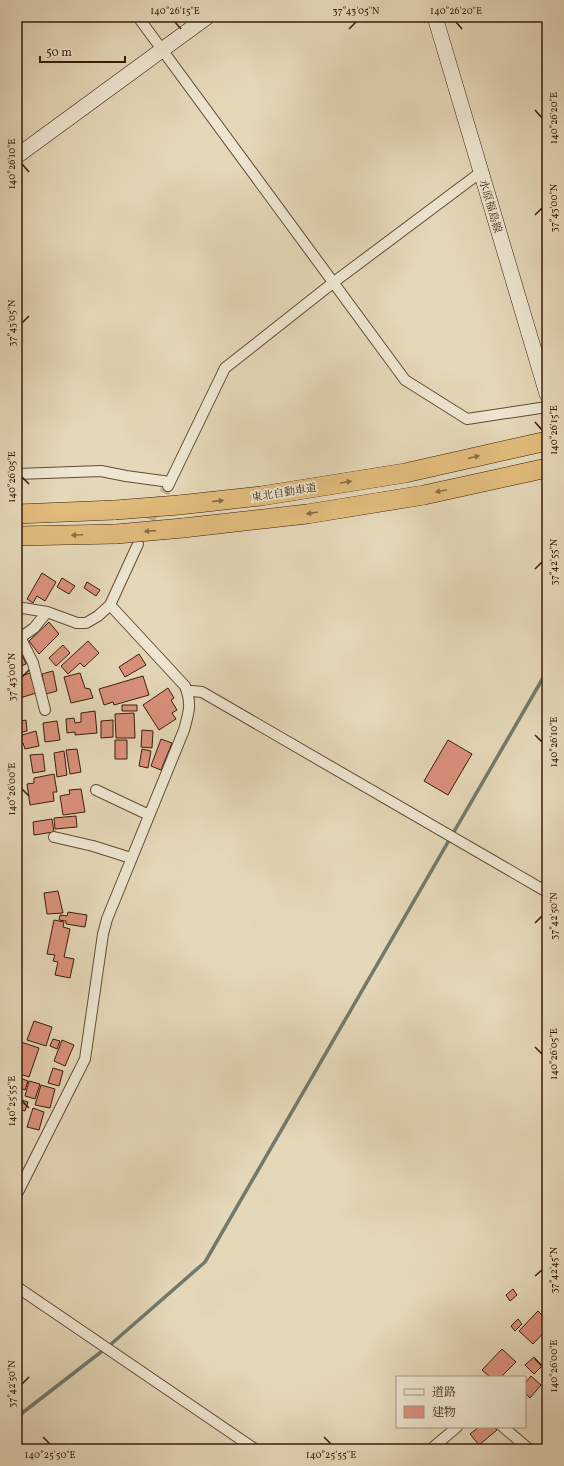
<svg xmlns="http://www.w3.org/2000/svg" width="564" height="1466" viewBox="0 0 564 1466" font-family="Vollkorn,'Noto Serif JP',serif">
	<rect width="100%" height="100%" fill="#e5d8b8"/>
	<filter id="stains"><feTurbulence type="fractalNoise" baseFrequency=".005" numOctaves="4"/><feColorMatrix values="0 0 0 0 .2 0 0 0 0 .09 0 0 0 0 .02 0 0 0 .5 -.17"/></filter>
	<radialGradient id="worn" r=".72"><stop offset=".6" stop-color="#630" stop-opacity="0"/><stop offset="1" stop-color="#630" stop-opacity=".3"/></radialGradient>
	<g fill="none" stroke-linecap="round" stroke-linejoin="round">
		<path stroke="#707a6e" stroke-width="3.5" d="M 17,1417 L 110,1345 L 205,1262 L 547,671"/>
	</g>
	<path fill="#dc917d" stroke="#371c09" d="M 42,573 L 56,582 L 45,601 L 37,596 L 33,603 L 27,599 Z
		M 62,578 L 75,586 L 69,594 L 57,587 Z
		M 87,582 L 100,590 L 96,596 L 84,588 Z
		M 49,622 L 59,634 L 39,654 L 29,641 Z
		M 88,641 L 99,653 L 84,667 L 80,663 L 68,674 L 61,666 Z
		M 63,645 L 70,653 L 56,666 L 49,658 Z
		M 19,647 L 26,664 L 17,668 L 17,648 Z
		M 139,654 L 146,665 L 125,677 L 119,667 Z
		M 53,671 L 57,691 L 46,694 L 42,674 Z
		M 30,673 L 36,693 L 17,699 L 17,684 L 20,683 L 18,677 Z
		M 80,673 L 85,688 L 90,689 L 93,698 L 71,703 L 64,677 Z
		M 143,676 L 149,695 L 114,705 L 113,702 L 104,705 L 99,689 Z
		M 168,688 L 174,698 L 171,700 L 177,710 L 172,713 L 176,719 L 159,730 L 143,705 Z
		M 122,705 L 137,705 L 137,711 L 122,711 Z
		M 95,711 L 97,733 L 75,735 L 75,732 L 67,733 L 66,719 L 74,718 L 75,723 L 81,722 L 81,713 Z
		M 134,713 L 135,738 L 116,738 L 115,714 Z
		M 26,720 L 27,731 L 18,733 L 17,722 Z
		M 113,720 L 113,737 L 101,738 L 101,721 Z
		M 57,721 L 60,740 L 45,742 L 43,723 Z
		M 142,730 L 153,731 L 152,748 L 141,747 Z
		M 36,731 L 39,746 L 25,749 L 23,743 L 17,745 L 17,738 L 22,737 L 22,735 Z
		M 161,739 L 172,743 L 161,770 L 151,766 Z
		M 115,740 L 127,740 L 127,759 L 115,759 Z
		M 448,740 L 472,754 L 448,795 L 424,781 Z
		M 77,749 L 81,772 L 70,774 L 66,750 Z
		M 142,749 L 151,751 L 148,768 L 139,766 Z
		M 64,751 L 67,775 L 57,777 L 54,753 Z
		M 43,754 L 45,771 L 33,773 L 30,755 Z
		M 54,774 L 57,792 L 53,792 L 54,801 L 30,805 L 27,784 L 34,783 L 34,778 Z
		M 81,789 L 85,812 L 63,815 L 60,796 L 70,794 L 69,790 Z
		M 76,816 L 77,827 L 55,829 L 54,818 Z
		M 52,819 L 54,832 L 34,835 L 33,822 Z
		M 58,891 L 63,913 L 47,914 L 44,893 Z
		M 68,912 L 87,915 L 85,927 L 66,924 L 66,921 L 59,920 L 60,915 L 67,916 Z
		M 54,920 L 64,922 L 63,927 L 70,929 L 64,957 L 74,959 L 70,978 L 55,975 L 58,962 L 53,961 L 55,955 L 47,954 Z
		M 34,1021 L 52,1027 L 46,1046 L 27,1040 Z
		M 53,1039 L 60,1041 L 57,1049 L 50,1046 Z
		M 62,1040 L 74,1045 L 65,1066 L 54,1061 Z
		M 21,1042 L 39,1048 L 29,1077 L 17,1073 L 17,1054 Z
		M 53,1068 L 63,1071 L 59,1086 L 48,1083 Z
		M 20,1078 L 28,1081 L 25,1090 L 18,1087 Z
		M 29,1081 L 40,1084 L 35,1099 L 25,1096 Z
		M 41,1085 L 55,1089 L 50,1108 L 35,1105 Z
		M 18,1099 L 28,1102 L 25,1111 L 17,1109 Z
		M 33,1108 L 44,1112 L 39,1130 L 27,1127 Z
		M 513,1289 L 517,1295 L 510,1301 L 506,1295 Z
		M 538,1311 L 547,1320 L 547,1329 L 533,1344 L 519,1331 Z
		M 518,1319 L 522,1324 L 515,1331 L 511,1326 Z
		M 502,1349 L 516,1362 L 501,1377 L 490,1377 L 482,1370 Z
		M 534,1357 L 542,1366 L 534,1374 L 525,1365 Z
		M 531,1376 L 541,1385 L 530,1398 L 525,1393 L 525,1383 Z
		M 479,1427 L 494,1427 L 497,1430 L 479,1445 L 470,1434 Z"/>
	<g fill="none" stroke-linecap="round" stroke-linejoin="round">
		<path stroke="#c2b295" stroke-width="10" stroke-dasharray="10 5" stroke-linecap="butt" d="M 143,533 L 168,486"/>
		<g stroke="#624b35" stroke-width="12">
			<path id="street" d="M 138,17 L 405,380 L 467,419 L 547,407
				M 17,474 L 101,471 L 126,476 L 170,482
				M 168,486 L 225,368 L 334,282 L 481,172
				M 17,607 L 47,612 L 77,623 L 86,623 L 98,616 L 110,605
				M 20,637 L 33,663 L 45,710
				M 17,640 L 34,628 L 47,612
				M 188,693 L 192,691 L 202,692 L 547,892
				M 96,790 L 149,815
				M 54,837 L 93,846 L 131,858
				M 17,1194 L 85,1059 L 103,934 L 107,919 L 184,730 C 189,712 192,704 185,686 L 110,605 L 138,544
				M 17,1287 L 255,1449
				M 503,1427 L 529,1449
				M 431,1449 L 457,1427"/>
		</g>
		<g stroke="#371c09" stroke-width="16">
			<path id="secondary" d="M 435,17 L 547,394
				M 17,156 L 207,17"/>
		</g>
		<g stroke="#371c09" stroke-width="20">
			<path id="highway" d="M 179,505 L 261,496 L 405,473 L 547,441
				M 17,514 L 115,510
				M 183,528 L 307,514 L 424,495 L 547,468
				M 17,536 L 116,534"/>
		</g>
		<use href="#street" stroke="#eee6d1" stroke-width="10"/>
		<use href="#secondary" stroke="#eee6d1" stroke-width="15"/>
		<use href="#highway" stroke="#e2bc7c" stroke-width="19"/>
		<g stroke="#371c09" stroke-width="20" stroke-linecap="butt">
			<path id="highway-bridge" d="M 115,510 L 179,505
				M 116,534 L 183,528"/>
		</g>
		<use href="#highway-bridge" stroke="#e2bc7c" stroke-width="19"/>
	</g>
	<defs><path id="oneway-solid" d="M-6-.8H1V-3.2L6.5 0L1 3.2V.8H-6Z"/></defs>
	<g fill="#8c6c42">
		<use href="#oneway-solid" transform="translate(474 457) rotate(-13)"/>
		<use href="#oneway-solid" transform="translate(346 482) rotate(-9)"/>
		<use href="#oneway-solid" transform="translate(441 491) rotate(168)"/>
		<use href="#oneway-solid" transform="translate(218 501) rotate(-6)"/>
		<use href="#oneway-solid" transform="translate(312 513) rotate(171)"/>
		<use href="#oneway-solid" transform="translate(150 531) rotate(176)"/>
		<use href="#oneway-solid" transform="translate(77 535) rotate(178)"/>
	</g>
	<path fill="none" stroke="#371c09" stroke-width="1.5" d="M 175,22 L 181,29M 456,22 L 462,29M 349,29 L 356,22M 535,110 L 542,118M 22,164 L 29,172M 535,215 L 542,208M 22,323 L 29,316M 535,422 L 542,430M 22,477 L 29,484M 535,569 L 542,562M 22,677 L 29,670M 535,735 L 542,742M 22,789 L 29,796M 535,923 L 542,916M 535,1047 L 542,1054M 22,1101 L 29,1108M 535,1276 L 542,1270M 535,1359 L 542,1366M 22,1384 L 29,1377M 43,1437 L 50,1444M 324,1437 L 331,1444"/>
	<g text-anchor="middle" stroke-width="3.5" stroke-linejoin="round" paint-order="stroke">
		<g font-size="11" fill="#371c09" stroke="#eee6d1">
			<text transform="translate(491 206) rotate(74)" y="4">水原福島線</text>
			<text transform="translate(284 492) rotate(-9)" y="4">東北自動車道</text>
		</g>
	</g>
	<rect width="564" height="1466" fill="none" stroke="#e5d8b8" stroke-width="44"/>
	<rect x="396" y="1376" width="130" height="52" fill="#eee6d1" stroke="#a59581"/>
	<rect x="404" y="1389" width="20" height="6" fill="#eee6d1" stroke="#a59581"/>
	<text x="432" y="1396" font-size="12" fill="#371c09">道路</text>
	<rect x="404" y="1406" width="20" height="12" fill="#dc917d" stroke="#a59581"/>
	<text x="432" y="1416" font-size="12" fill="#371c09">建物</text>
	<path d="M40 56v6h85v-6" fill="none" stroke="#371c09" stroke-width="2"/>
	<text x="46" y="56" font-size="12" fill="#371c09" stroke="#eee6d1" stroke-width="3" paint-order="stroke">50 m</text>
	<rect x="22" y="22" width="520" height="1422" fill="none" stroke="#371c09" stroke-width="1.5"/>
	<g font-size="10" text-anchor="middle" fill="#371c09">
		<text x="175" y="14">140°26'15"E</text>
		<text x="356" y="14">37°43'05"N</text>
		<text x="456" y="14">140°26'20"E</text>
		<text transform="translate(553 118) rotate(-90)" y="4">140°26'20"E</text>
		<text transform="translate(11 164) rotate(-90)" y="4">140°26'10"E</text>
		<text transform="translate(553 208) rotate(-90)" y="4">37°43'00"N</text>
		<text transform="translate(11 323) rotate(-90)" y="4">37°43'05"N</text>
		<text transform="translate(553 430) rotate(-90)" y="4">140°26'15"E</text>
		<text transform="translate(11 477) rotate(-90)" y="4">140°26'05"E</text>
		<text transform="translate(553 562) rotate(-90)" y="4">37°42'55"N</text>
		<text transform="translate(11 677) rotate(-90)" y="4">37°43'00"N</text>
		<text transform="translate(553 742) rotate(-90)" y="4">140°26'10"E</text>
		<text transform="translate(11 789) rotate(-90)" y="4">140°26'00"E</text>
		<text transform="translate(553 916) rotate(-90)" y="4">37°42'50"N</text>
		<text transform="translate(553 1054) rotate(-90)" y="4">140°26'05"E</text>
		<text transform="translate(11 1101) rotate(-90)" y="4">140°25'55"E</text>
		<text transform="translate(553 1270) rotate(-90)" y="4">37°42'45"N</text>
		<text transform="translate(553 1366) rotate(-90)" y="4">140°26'00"E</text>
		<text transform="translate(11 1384) rotate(-90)" y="4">37°42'50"N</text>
		<text x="50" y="1458">140°25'50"E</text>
		<text x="331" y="1458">140°25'55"E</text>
	</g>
	<rect width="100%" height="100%" filter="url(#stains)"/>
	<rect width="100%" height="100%" fill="url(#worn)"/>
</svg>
